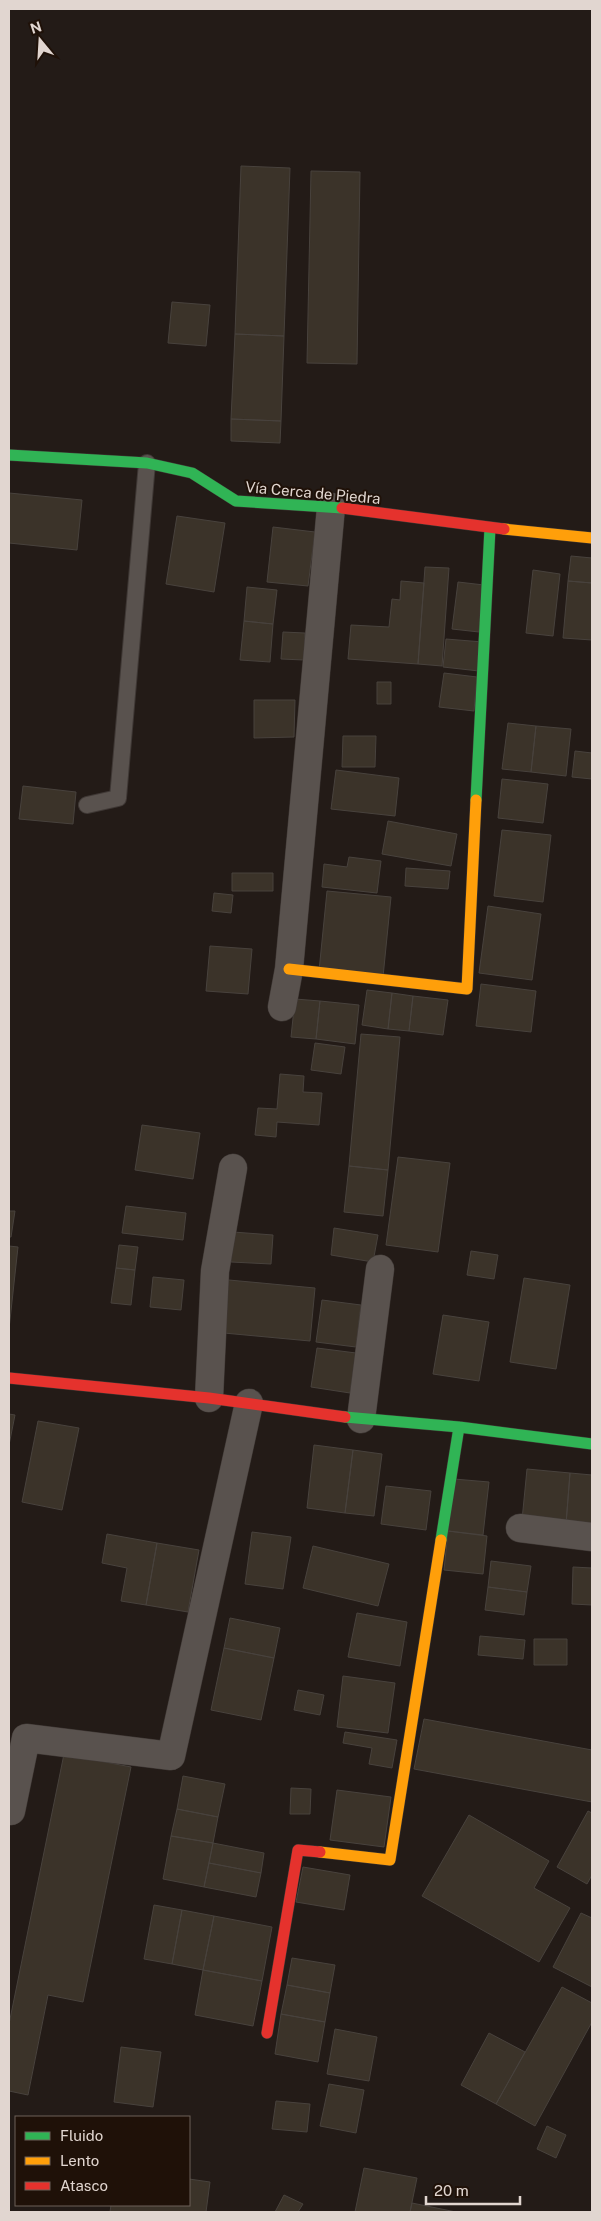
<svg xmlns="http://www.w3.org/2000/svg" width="601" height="2221" viewBox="0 0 601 2221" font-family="'Public Sans',sans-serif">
	<rect width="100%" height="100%" fill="#231b17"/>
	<path fill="#3b3329" stroke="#48423d" d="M 241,166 L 290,168 L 284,336 L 235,334 Z
		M 311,171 L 360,172 L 357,364 L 307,363 Z
		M 172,302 L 210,305 L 206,346 L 168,343 Z
		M 235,334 L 284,336 L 281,421 L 231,419 Z
		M 231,419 L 281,421 L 280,443 L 231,441 Z
		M 9,493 L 82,500 L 77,550 L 9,543 Z
		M 177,516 L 225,523 L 214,592 L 166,584 Z
		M 273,527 L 315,532 L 308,586 L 267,582 Z
		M 571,556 L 592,558 L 592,583 L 568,581 Z
		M 425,567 L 449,568 L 442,666 L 418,664 Z
		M 533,570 L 560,574 L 553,636 L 526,633 Z
		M 401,581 L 424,583 L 418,664 L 348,659 L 351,625 L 389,627 L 392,599 L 400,600 Z
		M 568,581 L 592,583 L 592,640 L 563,638 Z
		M 458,582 L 484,585 L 479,632 L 452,629 Z
		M 247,587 L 277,590 L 273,624 L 244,621 Z
		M 244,621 L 273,624 L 270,662 L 240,660 Z
		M 283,632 L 305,633 L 304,660 L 281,659 Z
		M 446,639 L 483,642 L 479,671 L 443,667 Z
		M 444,673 L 477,677 L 474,711 L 439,707 Z
		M 377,682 L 391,682 L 391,704 L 377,704 Z
		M 254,700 L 295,700 L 294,737 L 254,738 Z
		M 508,723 L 536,726 L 531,772 L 502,769 Z
		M 536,726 L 571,729 L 566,776 L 531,772 Z
		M 343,736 L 376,736 L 375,767 L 342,767 Z
		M 575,751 L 592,753 L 592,779 L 572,777 Z
		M 336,770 L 399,778 L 395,816 L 331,809 Z
		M 502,779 L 548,784 L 543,823 L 498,818 Z
		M 23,786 L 76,792 L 73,824 L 19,819 Z
		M 388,821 L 457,834 L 451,866 L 382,854 Z
		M 502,830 L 551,835 L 543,902 L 494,896 Z
		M 349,857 L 381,861 L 377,893 L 322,887 L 324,864 L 347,867 Z
		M 406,868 L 450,871 L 448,889 L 405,886 Z
		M 232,873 L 273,873 L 273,891 L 232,891 Z
		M 327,891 L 391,897 L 383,977 L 319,971 Z
		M 214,893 L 233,895 L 231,913 L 212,911 Z
		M 488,906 L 541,914 L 532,980 L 479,973 Z
		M 210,946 L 252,949 L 248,994 L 206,991 Z
		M 481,984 L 536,991 L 531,1032 L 476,1026 Z
		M 367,990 L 392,993 L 388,1029 L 362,1025 Z
		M 392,993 L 413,996 L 409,1031 L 388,1029 Z
		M 413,996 L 448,1000 L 443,1035 L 409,1031 Z
		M 295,999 L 320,1001 L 316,1039 L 291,1037 Z
		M 320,1001 L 359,1005 L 355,1044 L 316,1039 Z
		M 361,1034 L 400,1037 L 388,1170 L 349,1166 Z
		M 315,1043 L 345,1047 L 341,1074 L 311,1070 Z
		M 280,1074 L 304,1076 L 303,1092 L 322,1093 L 319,1125 L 277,1122 L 276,1137 L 255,1135 L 258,1108 L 277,1109 Z
		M 142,1125 L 200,1133 L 193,1179 L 135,1170 Z
		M 398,1157 L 450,1163 L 438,1252 L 386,1245 Z
		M 349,1166 L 388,1170 L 383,1216 L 344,1212 Z
		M 126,1206 L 186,1213 L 183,1240 L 122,1233 Z
		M 9,1211 L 15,1211 L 11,1237 L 9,1237 Z
		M 334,1228 L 378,1235 L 373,1262 L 331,1255 Z
		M 233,1232 L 273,1235 L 271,1264 L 231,1262 Z
		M 119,1245 L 138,1247 L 135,1270 L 116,1268 Z
		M 9,1246 L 18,1247 L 9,1329 Z
		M 471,1251 L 498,1255 L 494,1279 L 467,1275 Z
		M 116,1268 L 135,1270 L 131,1305 L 111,1303 Z
		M 153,1277 L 184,1280 L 181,1310 L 150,1307 Z
		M 524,1278 L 570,1285 L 556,1369 L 510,1362 Z
		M 218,1279 L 315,1288 L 310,1341 L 213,1332 Z
		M 322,1300 L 361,1305 L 356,1347 L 316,1342 Z
		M 443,1315 L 489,1322 L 479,1381 L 433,1374 Z
		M 317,1348 L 356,1353 L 350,1393 L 311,1387 Z
		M 9,1414 L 15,1415 L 9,1445 Z
		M 38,1421 L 79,1428 L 62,1510 L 22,1502 Z
		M 314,1445 L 353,1450 L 345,1513 L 307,1508 Z
		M 353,1450 L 382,1454 L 374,1516 L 345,1513 Z
		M 527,1469 L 570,1473 L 566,1524 L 522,1520 Z
		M 570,1473 L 592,1475 L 592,1526 L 566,1524 Z
		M 454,1479 L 489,1482 L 483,1535 L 448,1531 Z
		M 386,1486 L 431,1491 L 426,1530 L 381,1524 Z
		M 448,1531 L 487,1536 L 483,1574 L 444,1570 Z
		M 252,1532 L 291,1537 L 283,1589 L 245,1584 Z
		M 107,1534 L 157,1543 L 146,1605 L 121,1601 L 127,1568 L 102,1563 Z
		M 157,1543 L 199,1550 L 188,1612 L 146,1605 Z
		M 313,1546 L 389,1564 L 378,1606 L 303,1588 Z
		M 491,1561 L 531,1566 L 527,1592 L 488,1587 Z
		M 573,1567 L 592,1568 L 592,1605 L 572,1604 Z
		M 488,1587 L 527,1592 L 524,1615 L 485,1610 Z
		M 357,1613 L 407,1622 L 400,1666 L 348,1657 Z
		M 230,1618 L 280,1628 L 274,1658 L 224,1648 Z
		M 480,1636 L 525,1640 L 523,1659 L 478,1655 Z
		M 534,1639 L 567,1639 L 567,1665 L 534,1665 Z
		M 224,1648 L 274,1658 L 261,1720 L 211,1710 Z
		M 343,1676 L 395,1683 L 388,1733 L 337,1727 Z
		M 298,1690 L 324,1695 L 320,1715 L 294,1710 Z
		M 424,1719 L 592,1750 L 592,1802 L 414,1769 Z
		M 345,1732 L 397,1740 L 392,1768 L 369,1764 L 372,1748 L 343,1743 Z
		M 64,1754 L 131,1767 L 83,2002 L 48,1995 L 28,2095 L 9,2091 L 9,2024 Z
		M 183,1776 L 225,1784 L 218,1817 L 177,1809 Z
		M 291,1788 L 311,1789 L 310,1814 L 290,1814 Z
		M 337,1790 L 391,1797 L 384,1847 L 330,1840 Z
		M 177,1809 L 218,1817 L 213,1843 L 171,1836 Z
		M 588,1811 L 592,1813 L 592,1875 L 587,1884 L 557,1867 Z
		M 469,1815 L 549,1861 L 534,1888 L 570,1908 L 539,1962 L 422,1896 Z
		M 171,1836 L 213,1843 L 204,1887 L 163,1879 Z
		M 213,1843 L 264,1853 L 261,1873 L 209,1863 Z
		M 209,1863 L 261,1873 L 256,1897 L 204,1887 Z
		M 303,1867 L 350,1875 L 344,1910 L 296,1902 Z
		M 154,1905 L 182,1910 L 172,1964 L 144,1959 Z
		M 182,1910 L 214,1916 L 203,1970 L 172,1964 Z
		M 581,1913 L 592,1918 L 592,1987 L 553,1967 Z
		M 214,1916 L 272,1927 L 262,1981 L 203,1970 Z
		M 292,1958 L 335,1965 L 330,1993 L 287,1985 Z
		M 203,1970 L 262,1981 L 253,2026 L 195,2015 Z
		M 287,1985 L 330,1993 L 325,2022 L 281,2014 Z
		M 562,1987 L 592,2003 L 592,2022 L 535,2126 L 496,2104 Z
		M 281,2014 L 325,2022 L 318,2062 L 275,2054 Z
		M 335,2029 L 377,2037 L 369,2081 L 327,2074 Z
		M 489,2033 L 525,2052 L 496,2104 L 461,2085 Z
		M 121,2047 L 161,2052 L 153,2107 L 114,2102 Z
		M 329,2084 L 364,2090 L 356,2133 L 320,2126 Z
		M 276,2101 L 310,2104 L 307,2132 L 272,2129 Z
		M 547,2126 L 566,2135 L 556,2158 L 537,2149 Z
		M 364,2168 L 417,2178 L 410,2212 L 355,2212 Z
		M 189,2179 L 210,2182 L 206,2212 L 110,2212 L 111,2205 L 189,2205 Z
		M 284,2195 L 303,2204 L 298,2212 L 275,2212 Z
		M 412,2203 L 456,2212 L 410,2212 Z"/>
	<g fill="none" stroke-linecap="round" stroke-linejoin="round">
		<g stroke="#3f3835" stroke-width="18">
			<path id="lane" d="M 87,805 L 118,798 L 147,463"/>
		</g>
		<g stroke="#3f3835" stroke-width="29">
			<path id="street" d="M 282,1007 L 289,969 L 331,507
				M 209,1398 L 215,1271 L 233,1168
				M 361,1419 L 380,1269
				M 520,1528 L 592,1537
				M 11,1811 L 26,1738 L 171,1756 L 249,1403"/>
		</g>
		<g stroke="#3f3835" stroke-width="12">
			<path id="fast" d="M 9,455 L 147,463 L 192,473 L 236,501 L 342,508
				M 476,800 L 490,528
				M 345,1417 L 459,1427 L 592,1444
				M 441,1540 L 459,1427"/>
		</g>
		<g stroke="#3f3835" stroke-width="12">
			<path id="slow" d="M 504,529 L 592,538
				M 289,969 L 467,989 L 476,800
				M 320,1852 L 390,1860 L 441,1540"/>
		</g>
		<g stroke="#3f3835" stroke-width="12">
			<path id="jam" d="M 342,508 L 504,529
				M 9,1378 L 209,1398 L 345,1417
				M 267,2033 L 298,1850 L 320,1852"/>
		</g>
		<use href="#lane" stroke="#59524e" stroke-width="16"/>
		<use href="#street" stroke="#59524e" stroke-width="28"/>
		<use href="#fast" stroke="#30b455" stroke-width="11"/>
		<use href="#slow" stroke="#ff9f0a" stroke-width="11"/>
		<use href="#jam" stroke="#e5322d" stroke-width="11"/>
	</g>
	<g text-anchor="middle" stroke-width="4" stroke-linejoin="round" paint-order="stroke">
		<g font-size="15" fill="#e1d6d0" stroke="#1f1108">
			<text transform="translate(313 493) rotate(5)" y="5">Vía Cerca de Piedra</text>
		</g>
	</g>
	<rect width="601" height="2221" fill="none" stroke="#e1d6d0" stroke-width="20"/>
	<rect x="15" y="2116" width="175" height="90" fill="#1f1108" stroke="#6d6058"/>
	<rect x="25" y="2132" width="25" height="8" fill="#30b455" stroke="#6d6058"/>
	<text x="60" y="2141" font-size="15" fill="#e1d6d0">Fluido</text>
	<rect x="25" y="2157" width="25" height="8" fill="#ff9f0a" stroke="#6d6058"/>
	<text x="60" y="2166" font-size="15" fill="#e1d6d0">Lento</text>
	<rect x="25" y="2182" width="25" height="8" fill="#e5322d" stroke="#6d6058"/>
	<text x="60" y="2191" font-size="15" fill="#e1d6d0">Atasco</text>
	<g transform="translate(40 40) rotate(342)" stroke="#1f1108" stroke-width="4" paint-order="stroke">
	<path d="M0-4L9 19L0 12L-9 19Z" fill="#e1d6d0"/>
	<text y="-8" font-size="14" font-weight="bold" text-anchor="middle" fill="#e1d6d0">N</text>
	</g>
	<path d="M426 2196v8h94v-8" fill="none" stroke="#e1d6d0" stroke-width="2.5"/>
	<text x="434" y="2196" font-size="15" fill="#e1d6d0" stroke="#1f1108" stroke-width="4" paint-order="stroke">20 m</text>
</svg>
